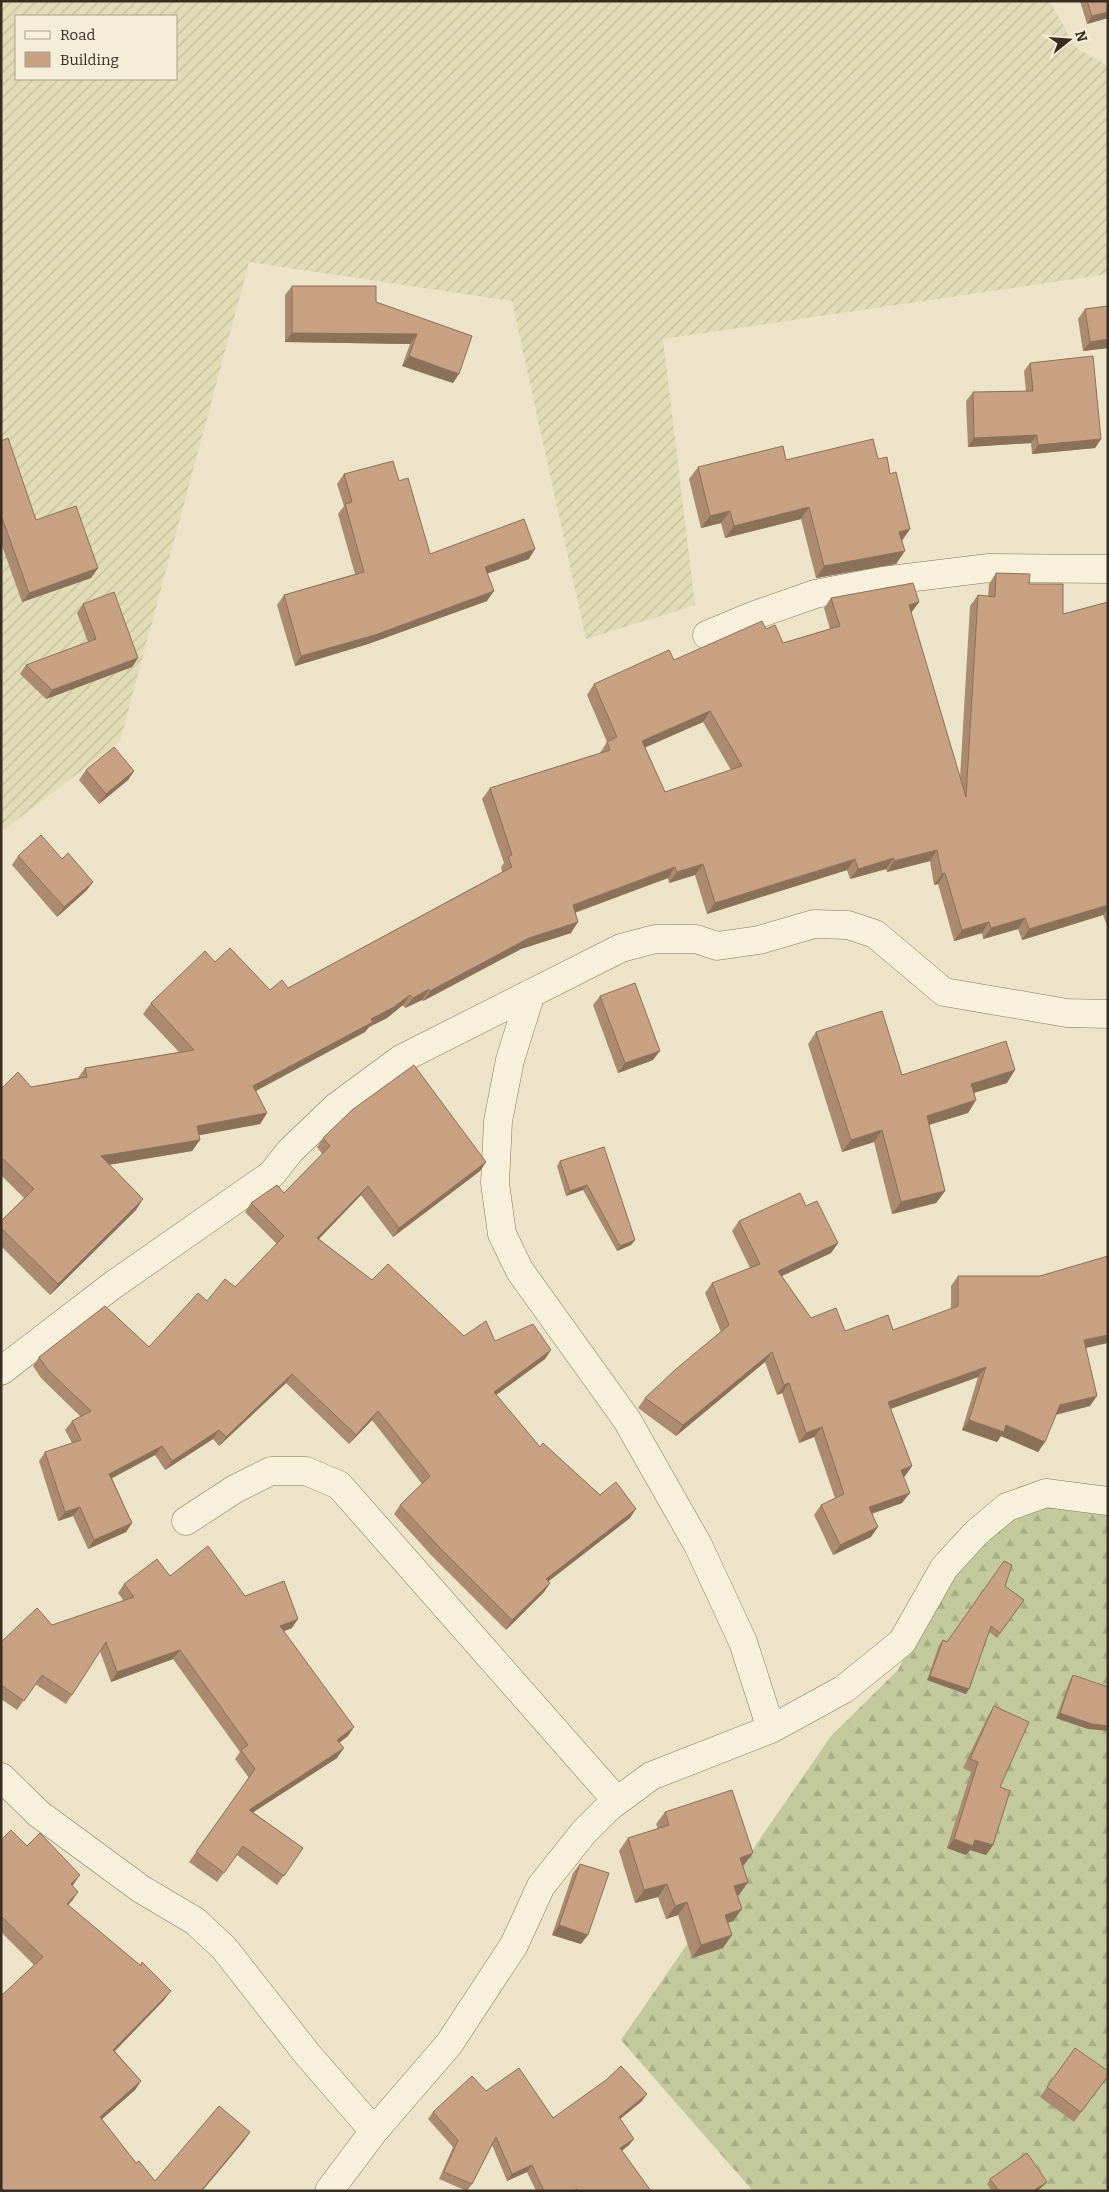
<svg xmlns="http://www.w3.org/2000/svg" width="1109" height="2192" viewBox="0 0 1109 2192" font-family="Bitter,serif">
	<defs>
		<pattern id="farmland-furrows" width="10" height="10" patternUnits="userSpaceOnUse" patternTransform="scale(1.25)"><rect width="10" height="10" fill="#e1dcb6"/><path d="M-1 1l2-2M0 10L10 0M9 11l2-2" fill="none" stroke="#c2bd9c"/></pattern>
		<pattern id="forest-firs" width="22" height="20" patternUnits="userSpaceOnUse" patternTransform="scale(1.25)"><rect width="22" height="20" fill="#c2ca9d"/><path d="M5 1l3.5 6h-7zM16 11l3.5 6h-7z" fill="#a7ae87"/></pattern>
	</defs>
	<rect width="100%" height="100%" fill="#ece3c8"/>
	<path fill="url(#farmland-furrows)" fill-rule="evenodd" d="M 1,1 L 1050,1 L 1075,47 L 1108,66 L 1108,274 L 663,339 L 695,605 L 586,639 L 512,301 L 249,262 L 120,741 L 1,832 ZM 16,16 L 176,16 L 176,79 L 16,79 Z"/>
	<path fill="url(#forest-firs)" d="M 1033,1496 L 1108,1506 L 1108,2191 L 753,2191 L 621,2040 L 831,1736 L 898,1670 L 948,1572 Z"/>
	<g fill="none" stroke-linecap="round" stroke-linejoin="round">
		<g stroke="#87765e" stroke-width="29">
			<path id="minor" d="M 707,635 L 755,615 L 815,594 L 882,581 L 989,568 L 1108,569
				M 531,993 L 510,1060 L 498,1121 L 495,1183 L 502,1234 L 520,1271 L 627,1420 L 698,1545 L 743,1642 L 771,1729
				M 1,1371 L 113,1285 L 272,1174 L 290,1151 L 336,1107 L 401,1059 L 621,948 L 655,939 L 696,939 L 717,946 L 759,940 L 814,924 L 848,925 L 875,934 L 944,992 L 1067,1013 L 1108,1014
				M 186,1521 L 235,1489 L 271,1471 L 306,1471 L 339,1485 L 617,1801
				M 1,1777 L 39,1814 L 141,1889 L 195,1921 L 224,1948 L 308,2055 L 374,2131
				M 329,2191 L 374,2131 L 449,2044 L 514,1945 L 541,1886 L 584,1832 L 609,1807 L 651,1776 L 771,1729 L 844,1689 L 902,1642 L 944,1568 L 976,1533 L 1007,1507 L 1046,1493 L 1108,1501"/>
		</g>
		<use href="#minor" stroke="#f7f0db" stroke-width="28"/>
	</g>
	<path fill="#ab8a6f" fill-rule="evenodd" d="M 1080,1 L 1108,1 L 1108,18 L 1087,24 Z
		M 292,286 L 376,302 L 472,336 L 453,383 L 402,366 L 410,344 L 285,342 L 285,295 Z
		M 1108,306 L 1108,348 L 1083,351 L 1078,319 L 1085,309 Z
		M 1030,363 L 1101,439 L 1095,448 L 1032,454 L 1031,443 L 968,447 L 966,401 L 973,392 L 1026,391 L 1024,371 Z
		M 1,441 L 36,520 L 98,568 L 91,578 L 22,602 L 1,543 Z
		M 878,459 L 890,474 L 910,529 L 902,541 L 896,564 L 816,578 L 801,519 L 725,538 L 721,523 L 701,528 L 689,479 L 698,467 L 786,460 Z
		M 344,474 L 399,481 L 430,554 L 529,559 L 487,573 L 487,601 L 368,644 L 295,666 L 277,605 L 284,595 L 355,574 L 338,514 L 344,506 L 337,484 Z
		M 996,573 L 1029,584 L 1063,614 L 1108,602 L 1108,928 L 1103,915 L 1022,940 L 1018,929 L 983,939 L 982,933 L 954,941 L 938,884 L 934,885 L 930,861 L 887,872 L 886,869 L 850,879 L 847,870 L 707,914 L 695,875 L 669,883 L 668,878 L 575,913 L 571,933 L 521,949 L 423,1001 L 422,1000 L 405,1008 L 403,1005 L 387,1018 L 369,1027 L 365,1032 L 256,1091 L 267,1113 L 260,1124 L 199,1135 L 192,1151 L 109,1165 L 136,1210 L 50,1295 L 1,1246 L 1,1221 L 24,1198 L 1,1175 L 1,1089 L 31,1087 L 78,1078 L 85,1068 L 179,1052 L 143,1014 L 151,1003 L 215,962 L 270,990 L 288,988 L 502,872 L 501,867 L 504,863 L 482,799 L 490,788 L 600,753 L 607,742 L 587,695 L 594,684 L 674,660 L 766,629 L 783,643 L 830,629 L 824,608 L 831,598 L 919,602 L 911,613 L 960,778 L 970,606 L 978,595 L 988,596 L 989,584 ZM 703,722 L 731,770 L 665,792 L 645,747 Z
		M 83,604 L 138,658 L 132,667 L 46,699 L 20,674 L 26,665 L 88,642 L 77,613 Z
		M 86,770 L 134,771 L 128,780 L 99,804 L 79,780 Z
		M 18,856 L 62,859 L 93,882 L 86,891 L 57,917 L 12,865 Z
		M 600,996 L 653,1060 L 618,1073 L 593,1005 Z
		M 816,1032 L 902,1075 L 1007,1083 L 974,1093 L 976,1100 L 968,1113 L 929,1125 L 945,1191 L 936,1203 L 892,1214 L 874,1142 L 842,1152 L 808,1044 Z
		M 323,1138 L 486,1162 L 480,1171 L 393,1237 L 361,1195 L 319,1239 L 372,1280 L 464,1336 L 495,1341 L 551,1350 L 545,1359 L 496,1395 L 540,1447 L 630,1518 L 548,1581 L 550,1583 L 544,1592 L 506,1630 L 432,1556 L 394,1514 L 400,1505 L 422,1484 L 372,1420 L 349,1444 L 286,1383 L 219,1446 L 213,1439 L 165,1470 L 155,1455 L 112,1478 L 132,1523 L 126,1532 L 88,1549 L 73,1516 L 58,1521 L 39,1461 L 45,1452 L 72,1443 L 65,1430 L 72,1421 L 81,1417 L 41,1378 L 33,1366 L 39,1357 L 149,1347 L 207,1301 L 235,1287 L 277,1244 L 245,1212 L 251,1203 L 284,1193 L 322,1154 L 317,1147 Z
		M 604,1147 L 635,1240 L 631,1245 L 617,1251 L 583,1190 L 566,1196 L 557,1166 L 560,1161 Z
		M 806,1206 L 838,1243 L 831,1253 L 782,1276 L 811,1318 L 845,1331 L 893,1330 L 951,1309 L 951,1286 L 958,1276 L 1086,1348 L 1090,1406 L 1056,1415 L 1038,1452 L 1001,1436 L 997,1442 L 962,1430 L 978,1377 L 891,1409 L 912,1466 L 905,1476 L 904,1477 L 902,1503 L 872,1514 L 871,1537 L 833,1555 L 814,1515 L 821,1505 L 835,1498 L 814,1437 L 799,1443 L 782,1393 L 777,1395 L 765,1362 L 676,1436 L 638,1408 L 645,1398 L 721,1332 L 705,1293 L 712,1283 L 750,1268 L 732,1231 L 739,1221 Z
		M 170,1576 L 245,1596 L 292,1628 L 284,1631 L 348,1736 L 339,1743 L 337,1758 L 253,1812 L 303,1848 L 277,1885 L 237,1855 L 217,1882 L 189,1862 L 249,1778 L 235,1759 L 240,1752 L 173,1659 L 111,1682 L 100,1651 L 66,1704 L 35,1684 L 17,1710 L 1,1699 L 1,1642 L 124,1601 L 118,1593 L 124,1584 Z
		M 1005,1586 L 1024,1600 L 997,1638 L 989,1632 L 966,1694 L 927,1680 L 939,1645 L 943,1640 L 947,1642 Z
		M 1073,1675 L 1088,1729 L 1056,1718 L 1070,1680 Z
		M 994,1706 L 1000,1787 L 993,1845 L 986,1855 L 970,1850 L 966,1855 L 947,1848 L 971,1772 L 963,1768 L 988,1716 Z
		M 665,1812 L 744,1865 L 743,1866 L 748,1882 L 739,1895 L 737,1895 L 742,1909 L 733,1921 L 727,1923 L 723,1948 L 692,1958 L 678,1915 L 666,1919 L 658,1897 L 635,1903 L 619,1851 L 628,1838 L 658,1829 L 656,1824 Z
		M 1,1840 L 27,1846 L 72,1886 L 78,1892 L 68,1905 L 140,1965 L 142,1962 L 164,2000 L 115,2051 L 141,2081 L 135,2090 L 102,2119 L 136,2163 L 155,2181 L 250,2132 L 243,2142 L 202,2191 L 1,2191 L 1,1996 L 34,1965 L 1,1932 Z
		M 580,1864 L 581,1944 L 552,1935 L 573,1873 Z
		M 1075,2048 L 1108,2076 L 1074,2122 L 1040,2097 Z
		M 486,2091 L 553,2118 L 642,2101 L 620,2119 L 629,2145 L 622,2151 L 651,2191 L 536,2191 L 527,2172 L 507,2181 L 492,2145 L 472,2184 L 467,2191 L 439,2179 L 453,2147 L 428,2119 L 433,2112 Z
		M 990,2179 L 1047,2182 L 1043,2186 L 1037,2191 L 992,2191 L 987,2184 Z"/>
	<path fill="#8b715a" d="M 1108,12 L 1108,18 L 1087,24 L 1092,16 Z
		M 292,333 L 417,334 L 410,344 L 285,342 Z
		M 1108,339 L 1108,348 L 1083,351 L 1090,342 Z
		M 409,356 L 459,374 L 453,383 L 402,366 Z
		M 1037,435 L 1031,443 L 968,447 L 974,438 Z
		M 1101,439 L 1095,448 L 1032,454 L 1038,445 Z
		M 809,507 L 801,519 L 725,538 L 734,526 Z
		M 730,511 L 721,523 L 701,528 L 710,516 Z
		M 910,529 L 901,541 L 899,532 Z
		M 535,549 L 529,559 L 478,577 L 485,567 Z
		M 905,551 L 896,564 L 816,578 L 824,566 Z
		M 98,568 L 91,578 L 22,602 L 29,593 Z
		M 494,591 L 487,601 L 368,644 L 295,666 L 301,656 Z
		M 919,602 L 911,613 L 909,605 Z
		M 138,658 L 132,667 L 46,699 L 52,690 Z
		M 710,711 L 703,722 L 635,752 L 642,741 Z
		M 134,771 L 128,780 L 99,804 L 106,794 Z
		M 937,850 L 930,861 L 887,872 L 894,861 Z
		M 894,858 L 886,869 L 850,879 L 858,869 Z
		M 855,859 L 847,870 L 707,914 L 715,903 Z
		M 703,864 L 695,875 L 669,883 L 677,872 Z
		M 675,867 L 668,878 L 565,916 L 573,905 Z
		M 945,873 L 938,884 L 934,885 L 942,874 Z
		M 93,882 L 86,891 L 57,917 L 64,907 Z
		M 1108,905 L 1108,909 L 1103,915 L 1022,940 L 1029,929 Z
		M 1025,918 L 1018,929 L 983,939 L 991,928 Z
		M 578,922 L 571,933 L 521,949 L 423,1001 L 430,991 L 529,938 Z
		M 989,922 L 982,933 L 954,941 L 962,930 Z
		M 429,989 L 422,1000 L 405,1008 L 413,998 Z
		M 410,995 L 403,1005 L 387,1018 L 369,1027 L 365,1032 L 246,1096 L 253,1086 L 371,1019 Z
		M 660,1051 L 653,1060 L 618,1073 L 625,1063 Z
		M 1015,1070 L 1007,1083 L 963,1096 L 971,1084 Z
		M 976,1100 L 968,1113 L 918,1128 L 927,1116 Z
		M 267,1113 L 260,1124 L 190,1137 L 197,1126 Z
		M 882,1130 L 874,1142 L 842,1152 L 851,1140 Z
		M 200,1140 L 192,1151 L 94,1167 L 101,1156 Z
		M 486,1162 L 480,1171 L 393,1237 L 399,1228 Z
		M 587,1185 L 583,1190 L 566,1196 L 570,1191 Z
		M 368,1186 L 361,1195 L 311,1247 L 317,1238 Z
		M 945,1191 L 936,1203 L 892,1214 L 901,1202 Z
		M 143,1199 L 136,1210 L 50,1295 L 58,1284 Z
		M 635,1240 L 631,1245 L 617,1251 L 620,1246 Z
		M 838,1243 L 831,1253 L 771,1281 L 778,1271 Z
		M 1108,1335 L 1108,1343 L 1077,1350 L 1084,1340 Z
		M 551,1350 L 545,1359 L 488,1401 L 494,1392 Z
		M 772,1352 L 765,1362 L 676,1436 L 683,1425 Z
		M 986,1367 L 978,1377 L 881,1412 L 888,1402 Z
		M 292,1374 L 286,1383 L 219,1446 L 226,1437 Z
		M 789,1383 L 782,1393 L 777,1395 L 784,1385 Z
		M 1097,1396 L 1090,1406 L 1053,1415 L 1060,1405 Z
		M 378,1411 L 372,1420 L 349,1444 L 356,1435 Z
		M 969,1420 L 1006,1425 L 1045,1442 L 1038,1452 L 1001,1436 L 997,1442 L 962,1430 Z
		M 822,1427 L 814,1437 L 799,1443 L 806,1433 Z
		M 219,1430 L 213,1439 L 165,1470 L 172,1461 Z
		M 162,1446 L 155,1455 L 103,1483 L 109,1474 Z
		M 912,1466 L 905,1476 L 894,1480 L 901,1470 Z
		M 910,1493 L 902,1503 L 861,1517 L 869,1507 Z
		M 80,1507 L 73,1516 L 58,1521 L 65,1512 Z
		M 636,1509 L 630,1518 L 540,1588 L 546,1579 Z
		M 132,1523 L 126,1532 L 88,1549 L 94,1540 Z
		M 878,1527 L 871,1537 L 833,1555 L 840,1545 Z
		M 550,1583 L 544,1592 L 506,1630 L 512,1620 Z
		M 298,1619 L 292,1628 L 273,1635 L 280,1626 Z
		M 180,1650 L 173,1659 L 111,1682 L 117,1672 Z
		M 930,1676 L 969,1689 L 966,1694 L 927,1680 Z
		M 1060,1713 L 1108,1726 L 1108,1731 L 1088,1729 L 1056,1718 Z
		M 354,1727 L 348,1736 L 331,1749 L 337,1740 Z
		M 344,1748 L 337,1758 L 243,1819 L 249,1810 Z
		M 954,1839 L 975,1840 L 993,1845 L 986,1855 L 970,1850 L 966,1855 L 947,1848 Z
		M 753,1853 L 744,1865 L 731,1870 L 740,1858 Z
		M 80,1875 L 73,1885 L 64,1894 L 71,1884 Z
		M 748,1882 L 739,1895 L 725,1899 L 734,1886 Z
		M 667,1884 L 658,1897 L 635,1903 L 644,1890 Z
		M 78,1892 L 72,1901 L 60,1913 L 67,1904 Z
		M 687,1902 L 678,1915 L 666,1919 L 675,1906 Z
		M 742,1909 L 733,1921 L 716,1927 L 725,1915 Z
		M 559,1925 L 588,1935 L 581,1944 L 552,1935 Z
		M 732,1935 L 723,1948 L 692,1958 L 701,1945 Z
		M 171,1991 L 164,2000 L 107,2059 L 113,2050 Z
		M 141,2081 L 135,2090 L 94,2126 L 100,2117 Z
		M 647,2094 L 642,2101 L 614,2124 L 619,2117 Z
		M 250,2132 L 243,2142 L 202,2191 L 201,2191 Z
		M 634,2139 L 629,2145 L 615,2155 L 620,2148 Z
		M 532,2165 L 527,2172 L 507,2181 L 512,2174 Z
		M 1047,2182 L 1043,2186 L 1037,2191 L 1033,2191 Z"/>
	<path fill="#c7a181" stroke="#8b715a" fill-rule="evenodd" d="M 1087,1 L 1108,1 L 1108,12 L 1092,16 Z
		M 292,286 L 376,286 L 376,302 L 472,336 L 459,374 L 409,356 L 417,334 L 292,333 Z
		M 1108,306 L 1108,339 L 1090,342 L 1085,309 Z
		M 1093,356 L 1101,439 L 1038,445 L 1037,435 L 974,438 L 973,392 L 1033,391 L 1030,363 Z
		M 8,438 L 36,520 L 76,506 L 98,568 L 29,593 L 1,515 L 1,441 Z
		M 873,439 L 878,459 L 887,457 L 890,474 L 896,472 L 910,529 L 899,532 L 905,551 L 824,566 L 809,507 L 734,526 L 730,511 L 710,516 L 698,467 L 783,446 L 786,460 Z
		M 393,461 L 399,481 L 408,478 L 430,554 L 524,519 L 535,549 L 485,567 L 494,591 L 375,635 L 301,656 L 284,595 L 364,572 L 345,504 L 352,502 L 344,474 Z
		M 996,573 L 1030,574 L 1029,584 L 1063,584 L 1063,614 L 1108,602 L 1108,905 L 1029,929 L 1025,918 L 991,928 L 989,922 L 962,930 L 945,873 L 942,874 L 937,850 L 894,861 L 894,858 L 858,869 L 855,859 L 715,903 L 703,864 L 677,872 L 675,867 L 573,905 L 578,922 L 529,938 L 430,991 L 429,989 L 413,998 L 410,995 L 394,1007 L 371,1019 L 373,1022 L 253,1086 L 267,1113 L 197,1126 L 200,1140 L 101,1156 L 143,1199 L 58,1284 L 1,1228 L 1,1221 L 34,1189 L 1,1157 L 1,1089 L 18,1072 L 31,1087 L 87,1077 L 85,1068 L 194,1050 L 151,1003 L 205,951 L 215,962 L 230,948 L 270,990 L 282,980 L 288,988 L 512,867 L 508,857 L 512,855 L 490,788 L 610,750 L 607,742 L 617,737 L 594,684 L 669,650 L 674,660 L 762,621 L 766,629 L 775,625 L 783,643 L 840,626 L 831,598 L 913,583 L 919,602 L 909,605 L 966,797 L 978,595 L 995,597 ZM 710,711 L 742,766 L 665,792 L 642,741 Z
		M 114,592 L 138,658 L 52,690 L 26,665 L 96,639 L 83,604 Z
		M 114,747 L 134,771 L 106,794 L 86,770 Z
		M 41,835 L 62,859 L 68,853 L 93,882 L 64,907 L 18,856 Z
		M 635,983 L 660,1051 L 625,1063 L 600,996 Z
		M 882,1011 L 902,1075 L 1006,1041 L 1015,1070 L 971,1084 L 976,1100 L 927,1116 L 945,1191 L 901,1202 L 882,1130 L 851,1140 L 816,1032 Z
		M 414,1065 L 486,1162 L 399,1228 L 368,1186 L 317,1238 L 372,1280 L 388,1264 L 464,1336 L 486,1321 L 495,1341 L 533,1324 L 551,1350 L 494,1392 L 540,1447 L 543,1443 L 600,1495 L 616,1482 L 636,1509 L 546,1579 L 550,1583 L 512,1620 L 439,1547 L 400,1505 L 430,1476 L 378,1411 L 356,1435 L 292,1374 L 226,1437 L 219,1430 L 172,1461 L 162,1446 L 109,1474 L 132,1523 L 94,1540 L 80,1507 L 65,1512 L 45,1452 L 81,1440 L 72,1421 L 91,1411 L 47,1369 L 39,1357 L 105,1306 L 149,1347 L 198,1293 L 207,1301 L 225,1279 L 235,1287 L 284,1236 L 251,1203 L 277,1185 L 284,1193 L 330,1146 L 323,1138 L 352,1110 Z
		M 604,1147 L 635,1240 L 620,1246 L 587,1185 L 570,1191 L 560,1161 Z
		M 800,1193 L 806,1206 L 817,1201 L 838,1243 L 778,1271 L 811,1318 L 836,1308 L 845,1331 L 888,1315 L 893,1330 L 958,1306 L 958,1276 L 1040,1276 L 1108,1256 L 1108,1335 L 1084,1340 L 1097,1396 L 1060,1405 L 1045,1442 L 1006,1425 L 1004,1432 L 969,1420 L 986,1367 L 888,1402 L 912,1466 L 901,1470 L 910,1493 L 869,1507 L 878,1527 L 840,1545 L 821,1505 L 844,1494 L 822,1427 L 806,1433 L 789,1383 L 784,1385 L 772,1352 L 683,1425 L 645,1398 L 676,1369 L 729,1325 L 712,1283 L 760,1264 L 739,1221 Z
		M 208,1546 L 245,1596 L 284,1581 L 298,1619 L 280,1626 L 354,1727 L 337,1740 L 344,1748 L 249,1810 L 303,1848 L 284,1876 L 243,1846 L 224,1873 L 196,1852 L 255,1769 L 241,1750 L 248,1745 L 180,1650 L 117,1672 L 106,1642 L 72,1695 L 42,1675 L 24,1701 L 1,1685 L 1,1642 L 37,1608 L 52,1625 L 134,1597 L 124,1584 L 157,1559 L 170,1576 Z
		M 1004,1561 L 1012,1565 L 1005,1586 L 1024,1600 L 1000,1633 L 991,1626 L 969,1689 L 930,1676 L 943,1640 L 947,1642 Z
		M 1073,1675 L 1108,1687 L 1108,1726 L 1092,1724 L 1060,1713 Z
		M 994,1706 L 1029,1722 L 1000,1787 L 1010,1791 L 993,1845 L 975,1840 L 973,1846 L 954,1839 L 978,1762 L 970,1759 Z
		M 732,1790 L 753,1853 L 740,1858 L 748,1882 L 734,1886 L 742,1909 L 725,1915 L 732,1935 L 701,1945 L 687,1902 L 675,1906 L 667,1884 L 644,1890 L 628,1838 L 669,1825 L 665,1812 Z
		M 11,1830 L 27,1846 L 40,1833 L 80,1875 L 71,1884 L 78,1892 L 67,1904 L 141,1966 L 142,1962 L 171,1991 L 113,2050 L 141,2081 L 100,2117 L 136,2163 L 139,2161 L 155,2181 L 219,2106 L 250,2132 L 201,2191 L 5,2191 L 1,2187 L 1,1996 L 43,1957 L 1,1916 L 1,1840 Z
		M 580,1864 L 609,1873 L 588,1935 L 559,1925 Z
		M 1075,2048 L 1108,2071 L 1108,2076 L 1081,2112 L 1047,2087 Z
		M 621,2066 L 647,2094 L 619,2117 L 634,2139 L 620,2148 L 651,2191 L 578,2191 L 577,2189 L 574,2191 L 544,2191 L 532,2165 L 512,2174 L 496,2137 L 472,2184 L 444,2172 L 458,2140 L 433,2112 L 472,2076 L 486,2091 L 519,2068 L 553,2118 L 606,2080 Z
		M 1027,2153 L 1047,2182 L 1033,2191 L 999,2191 L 990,2179 Z"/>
	<rect width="1109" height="2192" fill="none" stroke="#382d21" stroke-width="5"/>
	<rect x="15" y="15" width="162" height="65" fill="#f4edd8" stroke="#a9a08f"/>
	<rect x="25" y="31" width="25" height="8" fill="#f7f0db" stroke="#a9a08f"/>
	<text x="60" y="40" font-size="15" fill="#382d21">Road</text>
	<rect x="25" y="52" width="25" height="15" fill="#c7a181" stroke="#a9a08f"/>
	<text x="60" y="65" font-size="15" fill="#382d21">Building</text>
	<g transform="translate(1069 40) rotate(73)" stroke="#f4edd8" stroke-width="4" paint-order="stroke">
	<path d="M0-4L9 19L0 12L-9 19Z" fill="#382d21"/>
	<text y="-8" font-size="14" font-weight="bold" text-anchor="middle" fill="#382d21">N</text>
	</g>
</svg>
